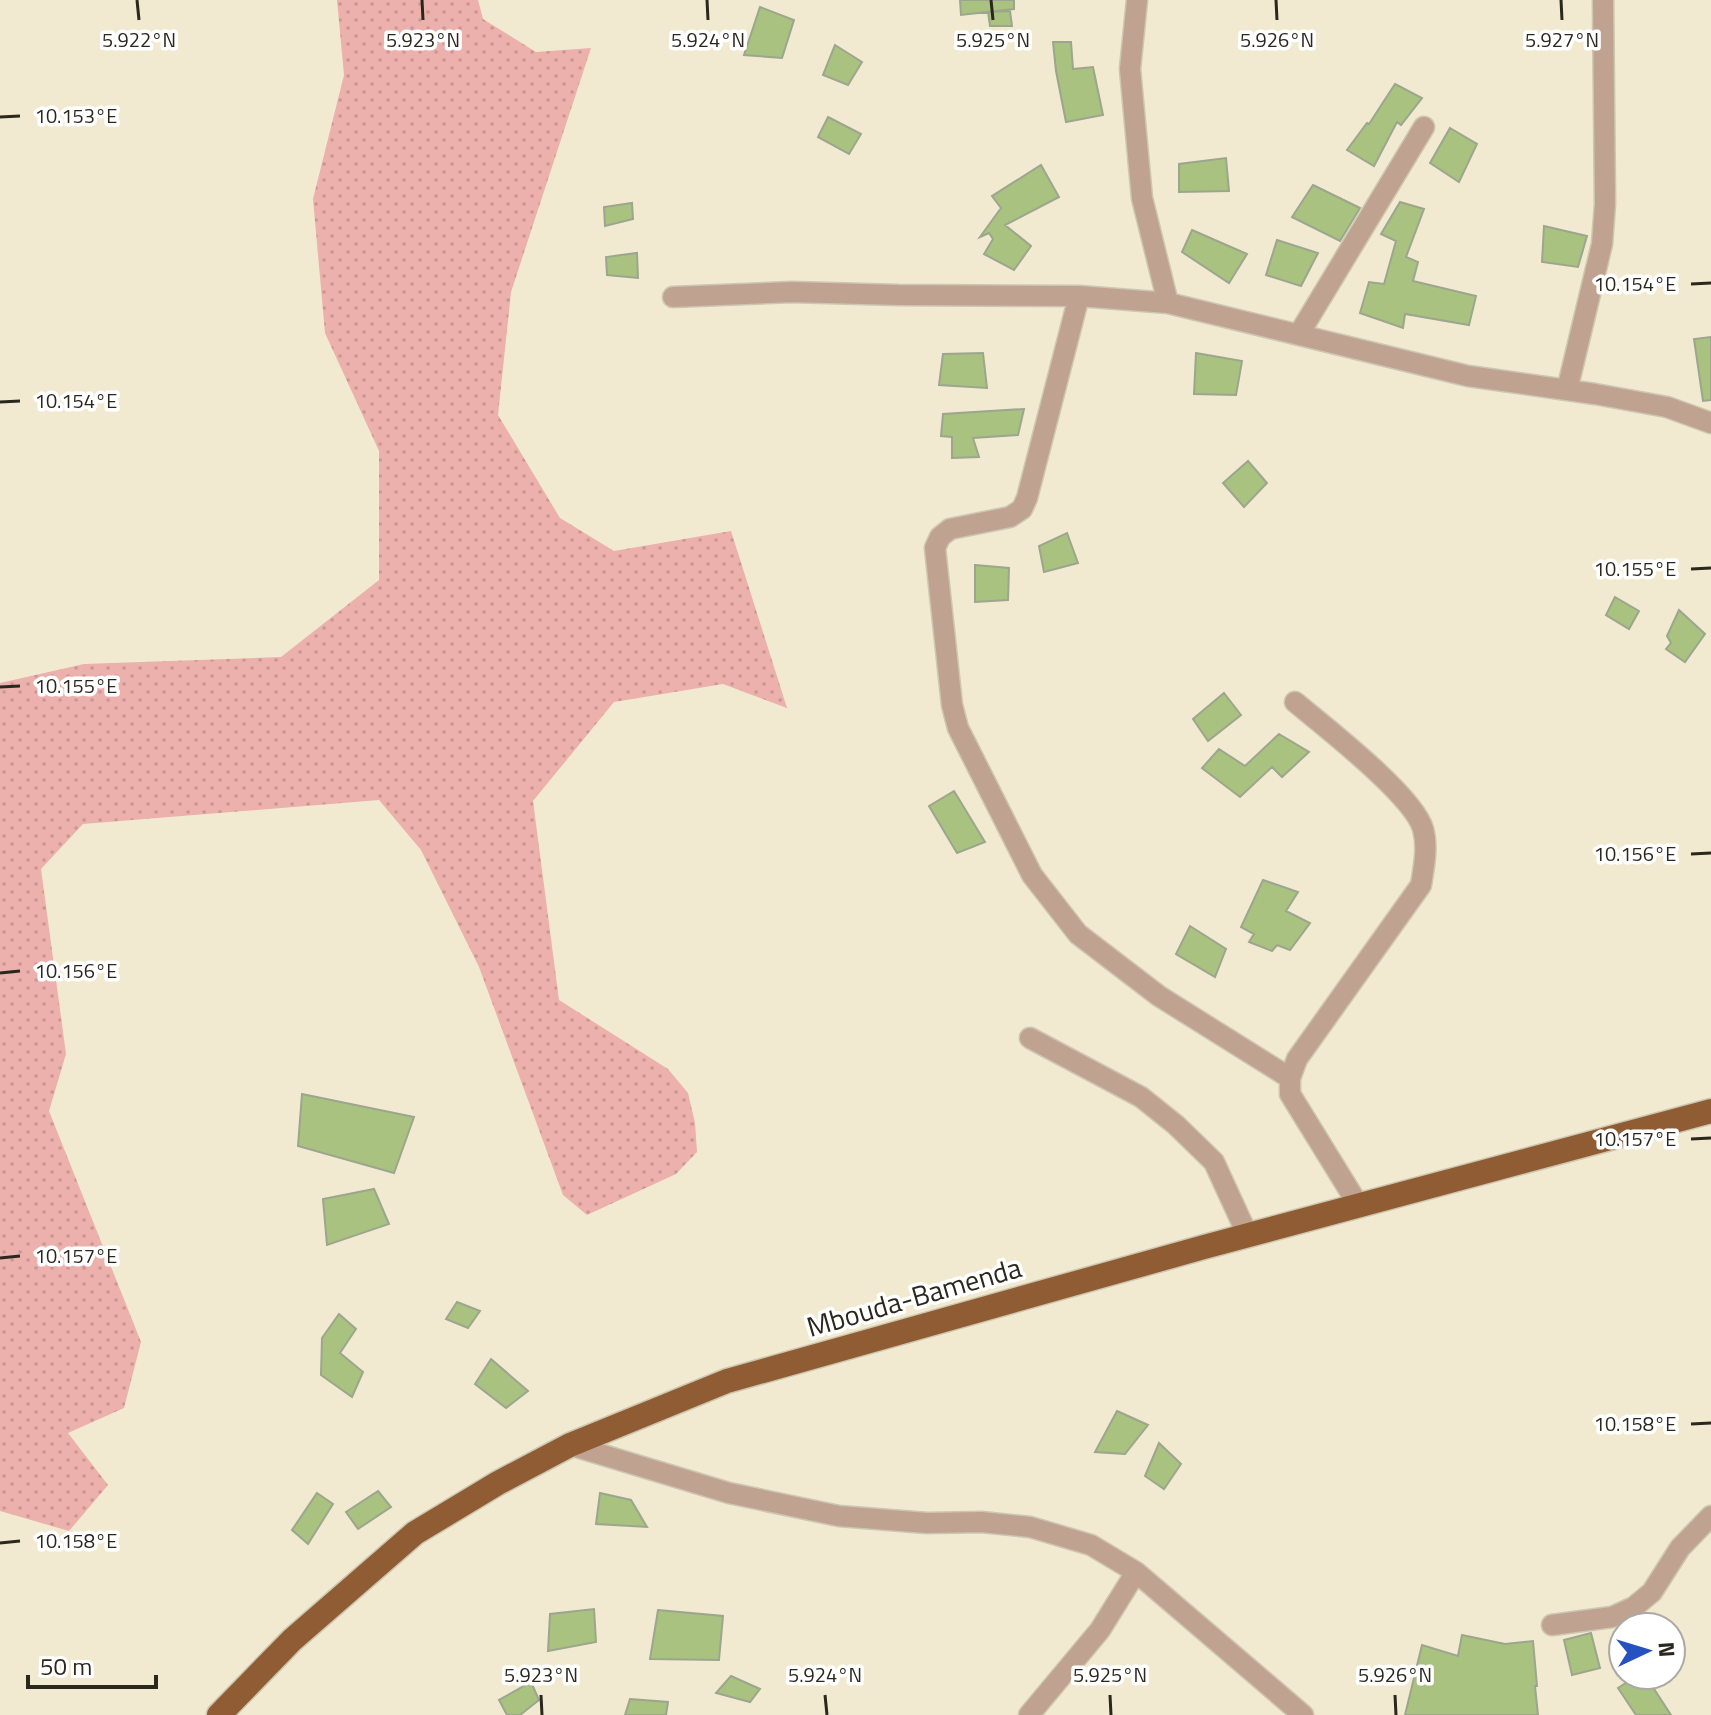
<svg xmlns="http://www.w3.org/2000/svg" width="1711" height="1715" viewBox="0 0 1711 1715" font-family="'Titillium Web',sans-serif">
	<defs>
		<pattern id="grass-dots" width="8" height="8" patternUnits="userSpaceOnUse" patternTransform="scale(2)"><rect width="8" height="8" fill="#ecb0ad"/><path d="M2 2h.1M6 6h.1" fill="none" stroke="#cb9794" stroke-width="1.8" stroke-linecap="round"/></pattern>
	</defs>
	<rect width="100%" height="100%" fill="#f2ead0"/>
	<path fill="url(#grass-dots)" d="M 337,0 L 478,0 L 483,19 L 536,52 L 591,48 L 511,292 L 498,415 L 560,518 L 614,551 L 731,531 L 787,708 L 723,684 L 614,702 L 533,801 L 559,1000 L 668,1069 L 688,1093 L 695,1123 L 697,1152 L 676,1174 L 587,1215 L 563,1195 L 479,967 L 421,850 L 379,800 L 83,824 L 41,869 L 66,1054 L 49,1111 L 141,1342 L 124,1408 L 68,1433 L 108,1485 L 69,1531 L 0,1511 L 0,683 L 84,664 L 281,657 L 379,580 L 379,451 L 325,333 L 313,199 L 344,75 Z"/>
	<path fill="#a9c27f" stroke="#9ca68e" stroke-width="2" d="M 960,0 L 1014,0 L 1014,9 L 961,15 Z
		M 760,7 L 794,20 L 782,58 L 744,55 Z
		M 1010,11 L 1012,26 L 990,26 L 988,12 Z
		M 1053,42 L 1071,42 L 1073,69 L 1093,67 L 1103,115 L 1066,122 L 1056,71 Z
		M 835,45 L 862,62 L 848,85 L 823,75 Z
		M 1395,84 L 1422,98 L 1401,125 L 1397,122 L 1374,166 L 1347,150 L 1367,123 L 1369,124 Z
		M 828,117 L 861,134 L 849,154 L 818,137 Z
		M 1450,128 L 1477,144 L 1459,182 L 1430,163 Z
		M 1226,158 L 1229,191 L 1179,192 L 1179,164 Z
		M 1041,165 L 1059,197 L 1005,225 L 1031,246 L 1014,270 L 984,254 L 993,239 L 989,233 L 980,237 L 1001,208 L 992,196 Z
		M 1313,185 L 1360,208 L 1340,241 L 1292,217 Z
		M 1400,202 L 1424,209 L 1406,257 L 1418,262 L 1413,281 L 1476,296 L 1469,325 L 1405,314 L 1403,328 L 1360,313 L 1369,282 L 1384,284 L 1396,241 L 1381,234 Z
		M 632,203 L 633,219 L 605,226 L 604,207 Z
		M 1544,226 L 1587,236 L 1578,267 L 1542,262 Z
		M 1192,230 L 1247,254 L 1229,283 L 1182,252 Z
		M 1277,240 L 1318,253 L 1301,286 L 1266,275 Z
		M 637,253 L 638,278 L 607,275 L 606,257 Z
		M 1711,337 L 1711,400 L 1703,401 L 1694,339 Z
		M 983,353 L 987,388 L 939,385 L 943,354 Z
		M 1196,353 L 1242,361 L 1236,395 L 1194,394 Z
		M 1024,409 L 1018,435 L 973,438 L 979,457 L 952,458 L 952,437 L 941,436 L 943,414 Z
		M 1248,461 L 1267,483 L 1244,507 L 1223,483 Z
		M 1067,533 L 1078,563 L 1044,572 L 1039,546 Z
		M 975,565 L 1009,568 L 1008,600 L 975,602 Z
		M 1615,597 L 1639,611 L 1629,629 L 1606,615 Z
		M 1679,610 L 1705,634 L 1685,662 L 1666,649 L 1671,643 L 1667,636 Z
		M 1224,693 L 1241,715 L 1208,741 L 1193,719 Z
		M 1279,734 L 1309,752 L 1282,777 L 1272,767 L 1240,797 L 1202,768 L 1219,749 L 1245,766 Z
		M 954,791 L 985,842 L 957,853 L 929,806 Z
		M 1263,880 L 1298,892 L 1286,911 L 1310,923 L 1290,950 L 1277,945 L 1272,951 L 1249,942 L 1254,934 L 1241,927 Z
		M 1190,926 L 1226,949 L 1215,977 L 1176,954 Z
		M 302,1094 L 414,1117 L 394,1173 L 298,1146 Z
		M 374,1189 L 389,1224 L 327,1245 L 323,1199 Z
		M 457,1302 L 480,1311 L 468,1328 L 446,1319 Z
		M 339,1314 L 356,1329 L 340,1353 L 363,1372 L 352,1397 L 321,1375 L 322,1338 Z
		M 491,1359 L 528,1391 L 506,1408 L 475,1384 Z
		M 1117,1411 L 1148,1425 L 1125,1454 L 1095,1452 Z
		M 1159,1443 L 1181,1464 L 1164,1489 L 1145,1476 Z
		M 378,1491 L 391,1507 L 358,1529 L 346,1512 Z
		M 317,1493 L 333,1504 L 308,1544 L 292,1530 Z
		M 600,1493 L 631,1500 L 647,1527 L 596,1524 Z
		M 594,1609 L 596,1642 L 548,1651 L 550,1614 Z
		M 658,1610 L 723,1616 L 719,1660 L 650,1659 Z
		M 1591,1633 L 1600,1668 L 1572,1675 L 1564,1640 Z
		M 1462,1635 L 1505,1644 L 1533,1641 L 1537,1686 L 1535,1686 L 1538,1715 L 1405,1715 L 1422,1645 L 1458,1656 Z
		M 1638,1675 L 1645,1675 L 1671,1715 L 1636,1715 L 1618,1688 Z
		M 731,1676 L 760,1689 L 750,1702 L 716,1693 Z
		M 531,1682 L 539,1700 L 520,1715 L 507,1715 L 499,1700 Z
		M 630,1699 L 668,1702 L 666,1715 L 625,1715 Z"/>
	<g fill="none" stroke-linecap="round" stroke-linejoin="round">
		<g stroke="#cec7b0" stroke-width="23">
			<path id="minor" d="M 1137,0 L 1130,69 L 1142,198 L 1168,303
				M 1079,296 L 1027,498 L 1022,509 L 1010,517 L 950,529 L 940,537 L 935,548 L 952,705 L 958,728 L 1032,875 L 1078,934 L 1159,996 L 1290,1078
				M 673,297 L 792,292 L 898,295 L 1079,296 L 1168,303 L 1468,376 L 1595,394 L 1667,407 L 1711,423
				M 1299,334 L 1424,127
				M 1567,390 L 1602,244 L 1605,204 L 1603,0
				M 1295,702 C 1324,726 1414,796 1423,829 C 1428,847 1424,866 1421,885 L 1297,1059 L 1290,1078 L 1290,1094 L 1359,1206
				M 1030,1038 L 1141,1097 L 1176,1125 L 1214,1162 L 1248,1236
				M 570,1445 L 729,1493 L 839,1516 L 927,1523 L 981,1522 L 1030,1527 L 1091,1545 L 1136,1572 L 1303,1715
				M 1552,1625 L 1612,1617 L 1634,1607 L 1652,1592 L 1680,1548 L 1711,1516
				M 1029,1715 L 1100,1630 L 1136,1572"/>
		</g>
		<g stroke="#cec7b0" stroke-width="27">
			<path id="trunk" d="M 219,1715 L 292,1640 L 415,1533 L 498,1483 L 570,1445 L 727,1381 L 1204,1247 L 1711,1111"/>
		</g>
		<use href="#minor" stroke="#bfa390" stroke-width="20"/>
		<use href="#trunk" stroke="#905c34" stroke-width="24"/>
	</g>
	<path fill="none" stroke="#2a271d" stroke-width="3" d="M 137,0 L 139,20M 422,0 L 423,20M 707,0 L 708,20M 991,0 L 993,20M 1276,0 L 1277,20M 1561,0 L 1562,20M 0,117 L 20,116M 1691,284 L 1711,283M 0,402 L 20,401M 1691,569 L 1711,568M 0,687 L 20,686M 1691,854 L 1711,853M 0,973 L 20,971M 1691,1139 L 1711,1138M 0,1258 L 20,1256M 1691,1424 L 1711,1423M 0,1543 L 20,1541M 541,1695 L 542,1715M 825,1695 L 827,1715M 1110,1695 L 1111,1715M 1395,1695 L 1396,1715"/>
	<g text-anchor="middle" stroke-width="7" stroke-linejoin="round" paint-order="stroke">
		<g font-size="28" fill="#2a271d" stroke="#fff">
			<text transform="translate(914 1297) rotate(-16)" y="10">Mbouda-Bamenda</text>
		</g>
	</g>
	<g font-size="20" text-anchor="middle" fill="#2a271d" stroke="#fff" stroke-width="7" stroke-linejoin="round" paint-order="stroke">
		<text x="139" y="47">5.922°N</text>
		<text x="423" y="47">5.923°N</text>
		<text x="708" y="47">5.924°N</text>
		<text x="993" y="47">5.925°N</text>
		<text x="1277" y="47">5.926°N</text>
		<text x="1562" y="47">5.927°N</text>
		<text x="76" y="123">10.153°E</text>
		<text x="1635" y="291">10.154°E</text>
		<text x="76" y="408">10.154°E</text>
		<text x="1635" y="576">10.155°E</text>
		<text x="76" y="693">10.155°E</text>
		<text x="1635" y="861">10.156°E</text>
		<text x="76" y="978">10.156°E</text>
		<text x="1635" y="1146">10.157°E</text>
		<text x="76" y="1263">10.157°E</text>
		<text x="1635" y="1431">10.158°E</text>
		<text x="76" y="1548">10.158°E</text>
		<text x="541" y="1682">5.923°N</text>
		<text x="825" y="1682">5.924°N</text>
		<text x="1110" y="1682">5.925°N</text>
		<text x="1395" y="1682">5.926°N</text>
	</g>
	<g transform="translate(1647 1651) rotate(86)"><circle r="38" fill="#ffffff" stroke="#aaa9a5" stroke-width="2"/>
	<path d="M0-6L14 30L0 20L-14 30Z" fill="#2552c0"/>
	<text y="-12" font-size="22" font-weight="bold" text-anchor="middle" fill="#2a271d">N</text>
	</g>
	<path d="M28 1675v12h128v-12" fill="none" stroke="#2a271d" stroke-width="4"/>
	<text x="40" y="1675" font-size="24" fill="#2a271d" stroke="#ffffff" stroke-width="6" paint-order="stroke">50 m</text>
</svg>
